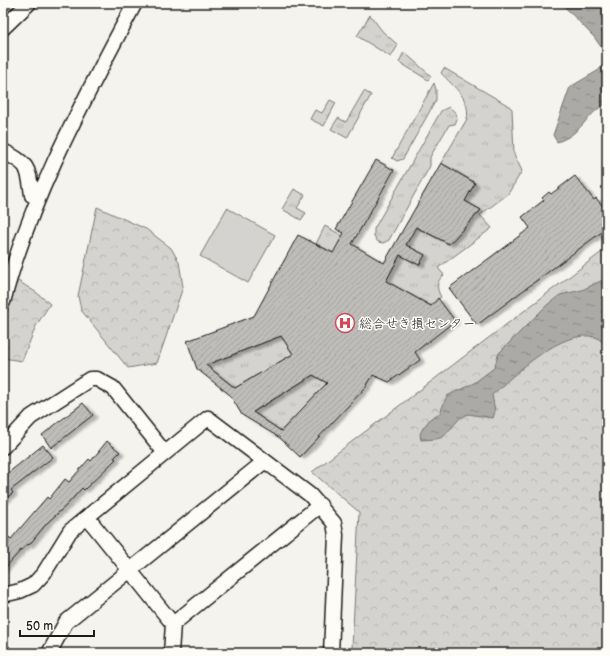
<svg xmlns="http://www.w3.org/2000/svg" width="610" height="656" viewBox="0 0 610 656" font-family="'Balsamiq Sans','Klee One',sans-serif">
	<defs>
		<pattern id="grass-tufts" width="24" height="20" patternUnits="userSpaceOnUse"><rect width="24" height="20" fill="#d4d3cf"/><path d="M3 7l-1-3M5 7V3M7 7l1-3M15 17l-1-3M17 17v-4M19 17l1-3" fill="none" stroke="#b5b5b1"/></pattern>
		<pattern id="forest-crowns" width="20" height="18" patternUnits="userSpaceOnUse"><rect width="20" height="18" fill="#d4d3cf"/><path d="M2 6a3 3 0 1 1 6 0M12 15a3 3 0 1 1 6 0" fill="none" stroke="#b5b5b1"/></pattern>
		<pattern id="water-ripples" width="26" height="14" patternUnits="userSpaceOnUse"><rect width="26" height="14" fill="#abaaa6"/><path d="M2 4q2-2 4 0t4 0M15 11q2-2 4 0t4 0" fill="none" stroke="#8a8a86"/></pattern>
		<pattern id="building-hatch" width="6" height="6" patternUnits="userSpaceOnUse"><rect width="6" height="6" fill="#bebdba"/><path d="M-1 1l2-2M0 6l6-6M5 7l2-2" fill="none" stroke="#a3a29f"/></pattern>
		<filter id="shadow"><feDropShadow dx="4.5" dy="2.5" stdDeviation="1" flood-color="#0004"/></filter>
	</defs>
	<rect width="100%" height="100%" fill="#f4f3ee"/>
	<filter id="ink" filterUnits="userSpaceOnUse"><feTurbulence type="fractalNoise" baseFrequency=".025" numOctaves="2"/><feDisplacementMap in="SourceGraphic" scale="8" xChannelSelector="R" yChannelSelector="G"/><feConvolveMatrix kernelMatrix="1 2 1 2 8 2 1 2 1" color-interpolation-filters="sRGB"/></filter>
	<g filter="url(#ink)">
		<path fill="url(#grass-tufts)" stroke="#787876" d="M 370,15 L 383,32 L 398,45 L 391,57 L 357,36 Z
			M 404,52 L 431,76 L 428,80 L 399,62 Z
			M 444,68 L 509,106 L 512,109 L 514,154 L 522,171 L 508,194 L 480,215 L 492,228 L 438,268 L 444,275 C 436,281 436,288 441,297 L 431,306 L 386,281 L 400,255 L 419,265 L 425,255 L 406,245 L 415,227 L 449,244 L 481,210 L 465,201 L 474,182 L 441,163 L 467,119 C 471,99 454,87 441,73 Z
			M 434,83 L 436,90 L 436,100 L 403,159 L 397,161 L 392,158 Z
			M 364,91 L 371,95 L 347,138 L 331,129 L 338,118 L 346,122 Z
			M 330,100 L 336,103 L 324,126 L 310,119 L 315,110 L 322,113 Z
			M 449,107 L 456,113 L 457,119 L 455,124 L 449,125 L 430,157 L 430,166 L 389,240 L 383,243 L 378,242 L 374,236 L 374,229 L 441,111 Z
			M 294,189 L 305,195 L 297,208 L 306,213 L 301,220 L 282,209 Z
			M 325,226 L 343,236 L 368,271 L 316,244 Z
			M 281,336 L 293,354 L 235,388 L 206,365 Z
			M 313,375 L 327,383 L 281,431 L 253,412 Z"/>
		<path fill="url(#forest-crowns)" stroke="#787876" d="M 97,207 L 146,229 L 171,248 L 179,262 L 183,287 L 157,363 L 128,368 L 81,310 L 78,296 Z
			M 607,248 L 607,653 L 365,653 L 352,648 L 359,512 L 312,472 Z
			M 15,279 L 37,293 L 50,304 L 36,326 L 22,361 L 3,358 L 3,328 Z"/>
		<path fill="#d4d3cf" stroke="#787876" d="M 227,208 L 275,235 L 248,283 L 200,256 Z"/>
		<path fill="url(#water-ripples)" stroke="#72716f" d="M 561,3 L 607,3 L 607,103 C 585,115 582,134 557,142 L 553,135 L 570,87 L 599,70 L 604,63 L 604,51 L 594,37 Z
			M 607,278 L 607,347 C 604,344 599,338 595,337 C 562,328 514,375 492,395 L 495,411 L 493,418 L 468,414 L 460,418 L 443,437 L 436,439 L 421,440 L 420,434 L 423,428 L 431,418 L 440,413 L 447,396 L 474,383 L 494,368 L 499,353 L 547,305 L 560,295 L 582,290 Z"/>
		<path fill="url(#building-hatch)" stroke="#1c1c1c" fill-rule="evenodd" filter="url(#shadow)" d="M 376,160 L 394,170 L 352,244 L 384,263 L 441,163 L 475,183 L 465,201 L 481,210 L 449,244 L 416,227 L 406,245 L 425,255 L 419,265 L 400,255 L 386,281 L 431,306 L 438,298 L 455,321 L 415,352 L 420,360 L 389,382 L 373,375 L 366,387 L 300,457 L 280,438 L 242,415 L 230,395 L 197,369 L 187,341 L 254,316 L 298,235 L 333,253 L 344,233 L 336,229 ZM 281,336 L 293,354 L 235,388 L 206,365 ZM 313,375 L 327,383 L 281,431 L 253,412 Z
			M 575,176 L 594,200 L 596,198 L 607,211 L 607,228 L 477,325 L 449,288 L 530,228 L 522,217 L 544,200 L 542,198 L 549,192 L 551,194 Z
			M 83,403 L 93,415 L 51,448 L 42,435 Z
			M 107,441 L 120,452 L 114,458 L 116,459 L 84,490 L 82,488 L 67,505 L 48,522 L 29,545 L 28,544 L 22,549 L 3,570 L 3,544 L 9,537 L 11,539 L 47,497 L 49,499 L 65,479 L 69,482 L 89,459 L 91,461 Z
			M 43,445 L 53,457 L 11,490 L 13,493 L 3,501 L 3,477 Z"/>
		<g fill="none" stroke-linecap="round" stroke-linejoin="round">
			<g stroke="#1c1c1c" stroke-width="17">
				<path id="minor" d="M 3,28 L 29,3
					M 3,151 C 29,165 28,166 32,195 L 37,197
					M 3,302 C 31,195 84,100 135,3
					M 3,447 L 31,417 L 90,379 L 97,379 L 113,388 L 165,453
					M 87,517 L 173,624
					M 3,595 L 20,591 L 33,585 L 44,573 L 70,531 L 208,418 L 310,495 L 334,523 L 336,535 L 331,653
					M 3,652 L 4,653
					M 49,653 L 66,622 L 265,461
					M 171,653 L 173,624 L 320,505"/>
			</g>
			<use href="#minor" stroke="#fdfcf7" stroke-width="14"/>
		</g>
	</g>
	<defs>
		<g id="hospital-ring" transform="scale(1)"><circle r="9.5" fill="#fdfcf7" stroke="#d1495b" stroke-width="1.5"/><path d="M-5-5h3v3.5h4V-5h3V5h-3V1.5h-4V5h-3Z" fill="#d1495b"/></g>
	</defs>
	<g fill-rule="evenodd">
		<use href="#hospital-ring" x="345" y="323"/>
	</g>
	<g text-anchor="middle" stroke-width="3" stroke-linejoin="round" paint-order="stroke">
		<g font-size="13" fill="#1c1c1c" stroke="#fdfcf7" text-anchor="start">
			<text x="359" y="328">総合せき損センター</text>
		</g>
	</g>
	<rect width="610" height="656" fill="none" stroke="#fdfcf7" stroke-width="16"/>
	<rect x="8" y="8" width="594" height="640" fill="none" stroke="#1c1c1c" stroke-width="1.5" filter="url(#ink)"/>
	<path d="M20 630v6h74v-6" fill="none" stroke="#1c1c1c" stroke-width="2"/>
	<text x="26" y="630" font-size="12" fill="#1c1c1c" stroke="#fdfcf7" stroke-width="3" paint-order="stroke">50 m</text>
</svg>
